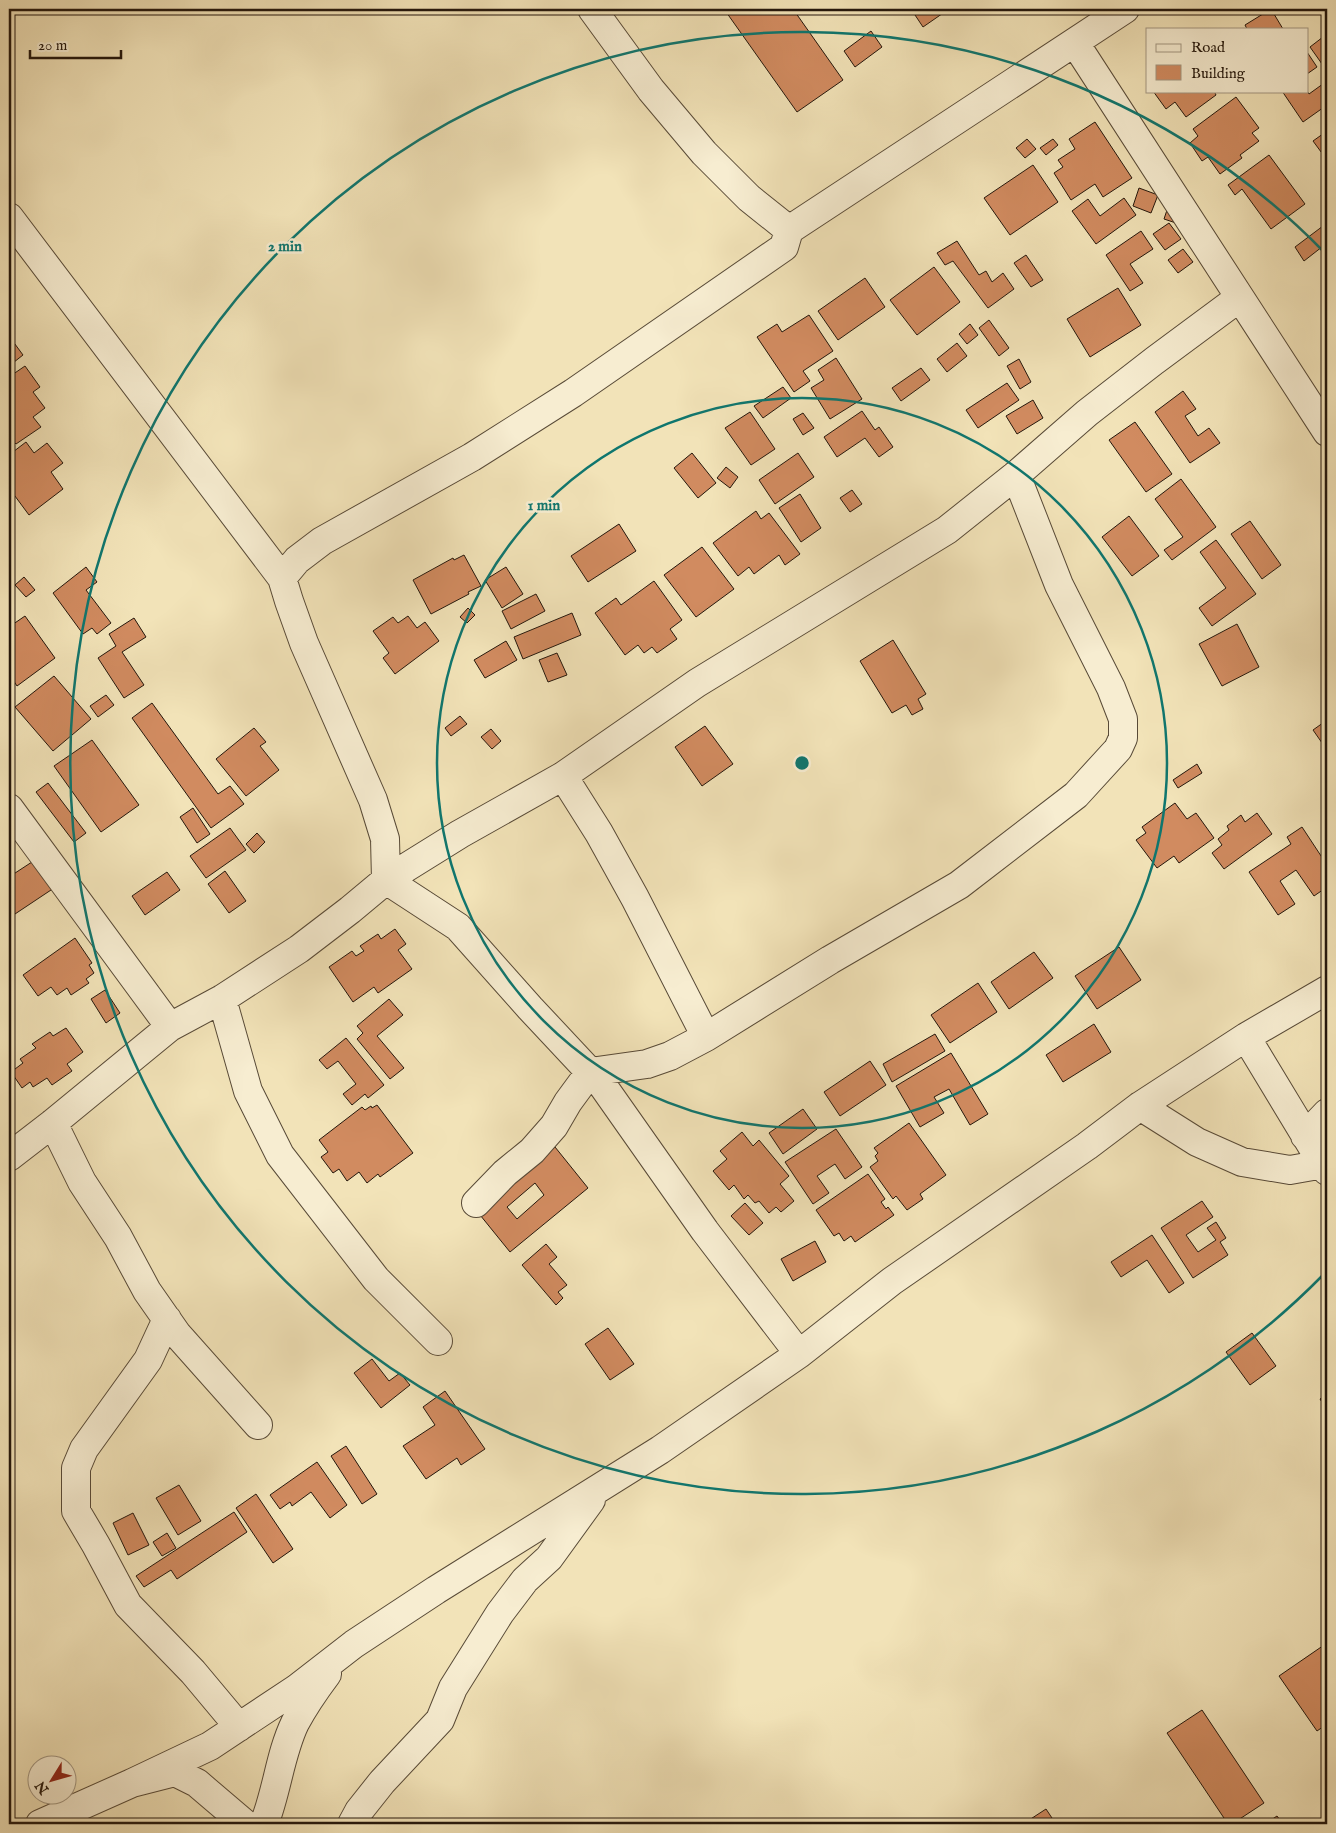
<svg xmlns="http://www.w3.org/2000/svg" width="1336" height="1833" viewBox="0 0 1336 1833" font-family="'IM FELL English',serif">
	<rect width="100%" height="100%" fill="#f2e3b8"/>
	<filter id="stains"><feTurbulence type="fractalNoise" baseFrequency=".004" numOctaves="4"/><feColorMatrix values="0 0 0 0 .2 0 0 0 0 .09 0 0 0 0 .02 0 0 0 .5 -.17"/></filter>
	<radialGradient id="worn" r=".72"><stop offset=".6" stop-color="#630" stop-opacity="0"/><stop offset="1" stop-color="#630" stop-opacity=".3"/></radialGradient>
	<path fill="#d18b60" stroke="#24170c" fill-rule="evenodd" d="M 724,9 L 793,9 L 843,80 L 797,112 Z
		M 911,9 L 949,9 L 923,27 Z
		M 1271,9 L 1283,29 L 1247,29 L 1245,25 Z
		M 871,31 L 882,47 L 855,67 L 844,51 Z
		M 1323,37 L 1327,43 L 1327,71 L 1310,47 Z
		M 1307,52 L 1317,67 L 1307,74 Z
		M 1327,81 L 1327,105 L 1303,122 L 1282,91 L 1307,91 L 1309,94 Z
		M 1153,91 L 1214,91 L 1216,95 L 1186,117 L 1175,102 L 1166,109 Z
		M 1236,97 L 1259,128 L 1252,133 L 1259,141 L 1240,155 L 1242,158 L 1220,174 L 1208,157 L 1202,161 L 1190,143 L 1198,136 L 1193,129 Z
		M 1095,122 L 1132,178 L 1103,197 L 1095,184 L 1071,200 L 1054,173 L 1063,167 L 1058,160 L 1075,149 L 1069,139 Z
		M 1327,131 L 1327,160 L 1313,141 Z
		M 1027,139 L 1036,149 L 1025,158 L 1016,148 Z
		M 1053,139 L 1058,145 L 1046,155 L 1040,148 Z
		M 1269,155 L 1305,204 L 1271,229 L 1242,189 L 1235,195 L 1228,185 Z
		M 1033,165 L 1058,202 L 1010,235 L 984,198 Z
		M 1139,188 L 1158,195 L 1151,213 L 1133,206 Z
		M 1124,198 L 1136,215 L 1096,244 L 1072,211 L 1088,199 L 1100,216 Z
		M 1168,207 L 1179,224 L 1164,219 Z
		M 1169,223 L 1181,239 L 1165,250 L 1153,234 Z
		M 1327,223 L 1327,243 L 1304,261 L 1295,247 Z
		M 1141,231 L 1153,249 L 1130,264 L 1143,283 L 1130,291 L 1106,255 Z
		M 957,241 L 979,275 L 986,271 L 992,282 L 1003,273 L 1014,289 L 988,308 L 953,261 L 945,265 L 937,253 Z
		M 1183,249 L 1193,262 L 1178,273 L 1168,260 Z
		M 1026,255 L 1043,280 L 1031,287 L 1014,263 Z
		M 934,267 L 960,302 L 917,335 L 890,300 Z
		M 865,278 L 885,307 L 838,340 L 818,311 Z
		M 1118,288 L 1141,325 L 1090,357 L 1067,319 Z
		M 809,315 L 833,351 L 803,371 L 810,381 L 794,392 L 757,337 L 777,324 L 782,332 Z
		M 989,320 L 1009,348 L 999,356 L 979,328 Z
		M 970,324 L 978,335 L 967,344 L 959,334 Z
		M 9,336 L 23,355 L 9,366 Z
		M 957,343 L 967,356 L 947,372 L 937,359 Z
		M 836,358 L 862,399 L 830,419 L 811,388 L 824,380 L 818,370 Z
		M 1019,359 L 1031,382 L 1020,389 L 1007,366 Z
		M 25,366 L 40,387 L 33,392 L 45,408 L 33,417 L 41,427 L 16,444 L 14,442 L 9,445 L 9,377 Z
		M 921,368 L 930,380 L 901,401 L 892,388 Z
		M 1007,383 L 1019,400 L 978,428 L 966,410 Z
		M 783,387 L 791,398 L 763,418 L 754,406 Z
		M 1183,391 L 1196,409 L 1185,416 L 1198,436 L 1209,428 L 1220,443 L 1190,463 L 1155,412 Z
		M 1033,400 L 1043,418 L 1017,434 L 1006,416 Z
		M 862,411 L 875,430 L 879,427 L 893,447 L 879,457 L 865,438 L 837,457 L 824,437 Z
		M 750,412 L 775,449 L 751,465 L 725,428 Z
		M 803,413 L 814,428 L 803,435 L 793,419 Z
		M 1135,422 L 1172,474 L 1146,492 L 1109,440 Z
		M 26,442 L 34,453 L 47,443 L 63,463 L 51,472 L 63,489 L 29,515 L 9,488 L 9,455 Z
		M 692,453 L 716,483 L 698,498 L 674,468 Z
		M 798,453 L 814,477 L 775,504 L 759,480 Z
		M 726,467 L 738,477 L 730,488 L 717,478 Z
		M 1181,479 L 1216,527 L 1172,560 L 1164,550 L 1183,537 L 1155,499 Z
		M 852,490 L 862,504 L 850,512 L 840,498 Z
		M 800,494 L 821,528 L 801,542 L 779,508 Z
		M 756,511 L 761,519 L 769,513 L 800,554 L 785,565 L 779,555 L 754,574 L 749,567 L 738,576 L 713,543 Z
		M 1129,516 L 1159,556 L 1132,576 L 1102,537 Z
		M 1250,521 L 1281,565 L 1262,579 L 1231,534 Z
		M 619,524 L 636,551 L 588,582 L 571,556 Z
		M 1216,540 L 1256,594 L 1212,626 L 1199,608 L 1226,588 L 1200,552 Z
		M 702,547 L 734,589 L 696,617 L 664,575 Z
		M 464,555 L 481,586 L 468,592 L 469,594 L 431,614 L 413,580 L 453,558 L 454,560 Z
		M 86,567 L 97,582 L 86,590 L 111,623 L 97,634 L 92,628 L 83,634 L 53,593 Z
		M 506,567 L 523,594 L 502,608 L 485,580 Z
		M 24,577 L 35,590 L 26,597 L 15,585 Z
		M 654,581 L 682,620 L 670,629 L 677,639 L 657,653 L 652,647 L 644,653 L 638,645 L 625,655 L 595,613 L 616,598 L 621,605 Z
		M 536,594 L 545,611 L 511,629 L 502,611 Z
		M 468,608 L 475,615 L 467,623 L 460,617 Z
		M 572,613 L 581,635 L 523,659 L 514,637 Z
		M 25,616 L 55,658 L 17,686 L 9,674 L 9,627 Z
		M 408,616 L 417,628 L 425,622 L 439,641 L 395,674 L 383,658 L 389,653 L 373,631 L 393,617 L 398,623 Z
		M 134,618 L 146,637 L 122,652 L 144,685 L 124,698 L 98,658 L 116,646 L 109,634 Z
		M 1237,624 L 1259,667 L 1222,686 L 1199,644 Z
		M 893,640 L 926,694 L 918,699 L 923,709 L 912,715 L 906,705 L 892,713 L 860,661 Z
		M 506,641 L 517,660 L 485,678 L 474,660 Z
		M 557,653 L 567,675 L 548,682 L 539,660 Z
		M 54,676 L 91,719 L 53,751 L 15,707 Z
		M 106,695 L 114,705 L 98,717 L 90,706 Z
		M 152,703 L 218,794 L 230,786 L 244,804 L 211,828 L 132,718 Z
		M 460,716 L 467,724 L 451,736 L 445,728 Z
		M 1327,720 L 1327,750 L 1313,730 Z
		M 705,726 L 733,764 L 702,786 L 675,747 Z
		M 254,728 L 266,742 L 260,746 L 279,770 L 246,796 L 216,759 Z
		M 491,729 L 501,741 L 492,749 L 481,737 Z
		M 92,740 L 139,805 L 101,832 L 54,766 Z
		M 1197,764 L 1202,773 L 1178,788 L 1173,780 Z
		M 48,783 L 86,833 L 74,842 L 36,792 Z
		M 1175,803 L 1187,819 L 1196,813 L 1214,838 L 1179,863 L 1174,856 L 1157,868 L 1136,840 L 1146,833 L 1142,827 Z
		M 193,808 L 210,834 L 197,843 L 180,817 Z
		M 1257,813 L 1272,834 L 1224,869 L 1212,853 L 1222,845 L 1218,839 L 1229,830 L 1227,826 L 1241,815 L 1245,822 Z
		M 1302,827 L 1327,865 L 1327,887 L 1314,896 L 1296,870 L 1280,881 L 1295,904 L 1278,915 L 1249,872 L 1291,844 L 1287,837 Z
		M 230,828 L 246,850 L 206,878 L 190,856 Z
		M 257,833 L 265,842 L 254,853 L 246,844 Z
		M 35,860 L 54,888 L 9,918 L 9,877 Z
		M 225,871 L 246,901 L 229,913 L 208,884 Z
		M 167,872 L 180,890 L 145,915 L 132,896 Z
		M 395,929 L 406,944 L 398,950 L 412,969 L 378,993 L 374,987 L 353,1002 L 329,967 L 352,951 L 356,956 L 364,951 L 360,946 L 378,934 L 381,939 Z
		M 75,938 L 92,963 L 89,965 L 94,973 L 86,979 L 89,983 L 71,995 L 67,988 L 57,995 L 51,987 L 38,996 L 23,975 Z
		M 1119,947 L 1141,980 L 1097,1009 L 1075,976 Z
		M 1034,952 L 1053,978 L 1009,1009 L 991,982 Z
		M 978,983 L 997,1012 L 950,1043 L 931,1015 Z
		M 105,990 L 120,1013 L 106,1023 L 91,999 Z
		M 389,999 L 403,1015 L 377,1036 L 404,1068 L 390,1079 L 357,1039 L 363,1033 L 357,1026 Z
		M 1094,1024 L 1111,1052 L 1063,1082 L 1046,1055 Z
		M 66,1028 L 83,1052 L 67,1064 L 72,1071 L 52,1085 L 47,1078 L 33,1087 L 30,1082 L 22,1088 L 11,1072 L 23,1063 L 20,1059 L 36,1048 L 32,1044 L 50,1032 L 53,1036 Z
		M 935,1034 L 945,1051 L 892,1082 L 883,1064 Z
		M 346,1038 L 384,1085 L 368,1098 L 365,1094 L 352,1105 L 343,1094 L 356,1084 L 338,1061 L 327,1069 L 319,1060 Z
		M 951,1053 L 988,1114 L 970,1125 L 949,1089 L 934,1097 L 944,1113 L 920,1127 L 896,1086 Z
		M 870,1061 L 886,1085 L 840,1116 L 824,1092 Z
		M 377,1105 L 413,1153 L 380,1177 L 378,1174 L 367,1183 L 359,1172 L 347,1181 L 339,1169 L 333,1173 L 321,1157 L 328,1152 L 319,1140 L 362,1107 L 365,1110 L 371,1106 L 372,1108 Z
		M 803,1109 L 817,1129 L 783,1154 L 769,1133 Z
		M 909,1123 L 946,1175 L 920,1194 L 923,1199 L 907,1210 L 896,1196 L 893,1199 L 870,1167 L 878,1161 L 875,1156 L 878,1153 L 874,1148 Z
		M 836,1129 L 862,1167 L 845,1179 L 835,1164 L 817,1176 L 829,1193 L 813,1204 L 785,1162 Z
		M 742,1132 L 753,1146 L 759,1140 L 789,1176 L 780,1184 L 794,1201 L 781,1212 L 776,1207 L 769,1213 L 759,1201 L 755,1203 L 748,1195 L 744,1199 L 734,1185 L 729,1190 L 713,1171 L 727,1159 L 720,1151 Z
		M 555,1147 L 588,1188 L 510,1252 L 476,1210 ZM 535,1183 L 544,1195 L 517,1219 L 507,1207 Z
		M 868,1174 L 885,1199 L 881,1202 L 886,1209 L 888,1207 L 894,1215 L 855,1242 L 851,1236 L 844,1241 L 839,1233 L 834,1236 L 816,1210 Z
		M 1202,1201 L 1213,1217 L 1186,1235 L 1198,1252 L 1216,1240 L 1207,1228 L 1216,1222 L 1226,1238 L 1220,1242 L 1228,1255 L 1193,1278 L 1161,1228 Z
		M 745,1203 L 763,1223 L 749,1235 L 731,1216 Z
		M 1152,1235 L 1184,1283 L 1169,1293 L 1147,1260 L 1121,1277 L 1111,1262 Z
		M 815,1241 L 826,1262 L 793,1281 L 781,1259 Z
		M 546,1244 L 557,1257 L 549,1264 L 567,1285 L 558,1292 L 563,1298 L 556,1305 L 522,1265 Z
		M 608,1328 L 634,1364 L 610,1380 L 585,1344 Z
		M 1252,1333 L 1276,1366 L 1250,1385 L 1226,1352 Z
		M 372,1359 L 389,1381 L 400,1373 L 410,1385 L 381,1408 L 354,1373 Z
		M 445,1391 L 485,1449 L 461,1465 L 457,1458 L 426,1479 L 403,1446 L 435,1425 L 423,1407 Z
		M 1327,1394 L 1327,1410 L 1320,1399 Z
		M 346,1446 L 377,1494 L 362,1504 L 331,1456 Z
		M 317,1462 L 347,1505 L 330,1518 L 311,1492 L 292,1506 L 290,1502 L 280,1509 L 270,1495 Z
		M 179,1485 L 201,1521 L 178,1535 L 156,1498 Z
		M 256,1494 L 293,1549 L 273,1563 L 236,1508 Z
		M 234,1512 L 247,1532 L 177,1579 L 171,1570 L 144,1587 L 136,1576 Z
		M 133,1513 L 149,1545 L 128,1555 L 113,1523 Z
		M 167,1533 L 176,1548 L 162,1556 L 153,1542 Z
		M 1327,1643 L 1327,1724 L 1317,1731 L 1279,1676 Z
		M 1202,1710 L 1264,1803 L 1232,1824 L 1228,1824 L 1167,1733 Z
		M 1046,1809 L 1056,1824 L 1023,1824 Z
		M 1277,1816 L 1283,1824 L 1265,1824 Z"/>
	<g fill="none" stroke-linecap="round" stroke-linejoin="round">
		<g stroke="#584a37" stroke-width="30">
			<path id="street" d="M 592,9 L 651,90 L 704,153 L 749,198 L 789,230
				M 1075,43 L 1327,432
				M 9,217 L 282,578 L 289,601 L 304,643 L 373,800 L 385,839 L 386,880
				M 282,578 L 297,560 L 322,541 L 472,457 L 573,393 L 784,247 L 789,230 L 1125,9
				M 563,776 L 599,833 L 635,898 L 706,1037
				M 9,808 L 170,1027
				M 386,880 L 458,927 L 530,1008 L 603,1086 L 705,1231 L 799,1354
				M 222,999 L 248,1091 L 280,1155 L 376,1279 L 438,1341
				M 1246,1037 L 1327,1171
				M 1140,1106 L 1197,1142 L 1242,1162 L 1290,1170 L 1324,1164
				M 53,1123 L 82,1182 L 118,1237 L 147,1291 L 177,1334 L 258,1425
				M 1305,1136 L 1327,1113
				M 9,1157 L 53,1123 L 170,1027 L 222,999 L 299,949 L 350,910 L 386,880 L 460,834 L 563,776 L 697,683 L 947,530 L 1016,475 L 1087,413 L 1154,361 L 1239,298
				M 476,1203 L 505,1173 L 532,1151 L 554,1126 L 568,1102 L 590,1072 L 647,1064 L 670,1056 L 706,1037 L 830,960 L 959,885 L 1076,795 L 1118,749 L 1123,738 L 1123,719 L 1111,688 L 1059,585 L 1016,475
				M 167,1319 L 148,1360 L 84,1449 L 76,1468 L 76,1511 L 96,1545 L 128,1605 L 193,1672 L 239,1727
				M 132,1783 L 210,1746 L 296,1689 L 354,1644 L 436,1590 L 660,1450 L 799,1354 L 892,1281 L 1087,1146 L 1140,1106 L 1246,1037 L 1327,990
				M 40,1824 L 132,1783 L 175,1772 L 197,1783 L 245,1824
				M 264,1824 C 277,1792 280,1754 295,1723 C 304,1706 315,1690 327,1674
				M 352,1824 L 359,1811 L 382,1782 L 440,1720 L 453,1688 L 500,1613 L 525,1580 L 549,1558 L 591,1500"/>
		</g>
		<use href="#street" stroke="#f7edd1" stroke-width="28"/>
	</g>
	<g fill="none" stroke="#0f766e" stroke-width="2.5">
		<circle cx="802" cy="763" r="365"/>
		<path d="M1323 1275A731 731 0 1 1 1323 251"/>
	</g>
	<circle cx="802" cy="763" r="8" fill="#0f766e" stroke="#f7edd1" stroke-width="2.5"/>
	<g font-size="15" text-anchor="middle" font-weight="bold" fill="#0f766e" stroke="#f7edd1" stroke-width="5" stroke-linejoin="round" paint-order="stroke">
		<text x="285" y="251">2 min</text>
		<text x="544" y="510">1 min</text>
	</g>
	<rect width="1336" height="1833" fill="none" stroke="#f2e3b8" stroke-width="30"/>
	<rect x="10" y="10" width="1316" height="1813" fill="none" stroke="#24170c" stroke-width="2.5"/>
	<rect x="15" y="15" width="1306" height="1803" fill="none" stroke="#24170c"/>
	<rect x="1146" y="28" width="162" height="65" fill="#f7edd1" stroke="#a39782"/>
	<rect x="1156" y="44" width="25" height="8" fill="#f7edd1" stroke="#a39782"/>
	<text x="1191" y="52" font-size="15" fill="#24170c">Road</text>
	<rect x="1156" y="65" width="25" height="15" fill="#d18b60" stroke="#a39782"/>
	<text x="1191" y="78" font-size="15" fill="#24170c">Building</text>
	<g transform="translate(52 1780) rotate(233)"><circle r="24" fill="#f7edd1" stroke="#a39782"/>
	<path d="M0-4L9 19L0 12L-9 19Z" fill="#8f2418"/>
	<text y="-8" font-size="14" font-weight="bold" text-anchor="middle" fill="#24170c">N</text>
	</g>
	<path d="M30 50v8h91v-8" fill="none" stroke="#24170c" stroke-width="2.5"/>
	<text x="38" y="50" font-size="15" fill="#24170c" stroke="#f7edd1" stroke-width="4" paint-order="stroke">20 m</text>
	<rect width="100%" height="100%" filter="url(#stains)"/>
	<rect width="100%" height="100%" fill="url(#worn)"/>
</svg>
